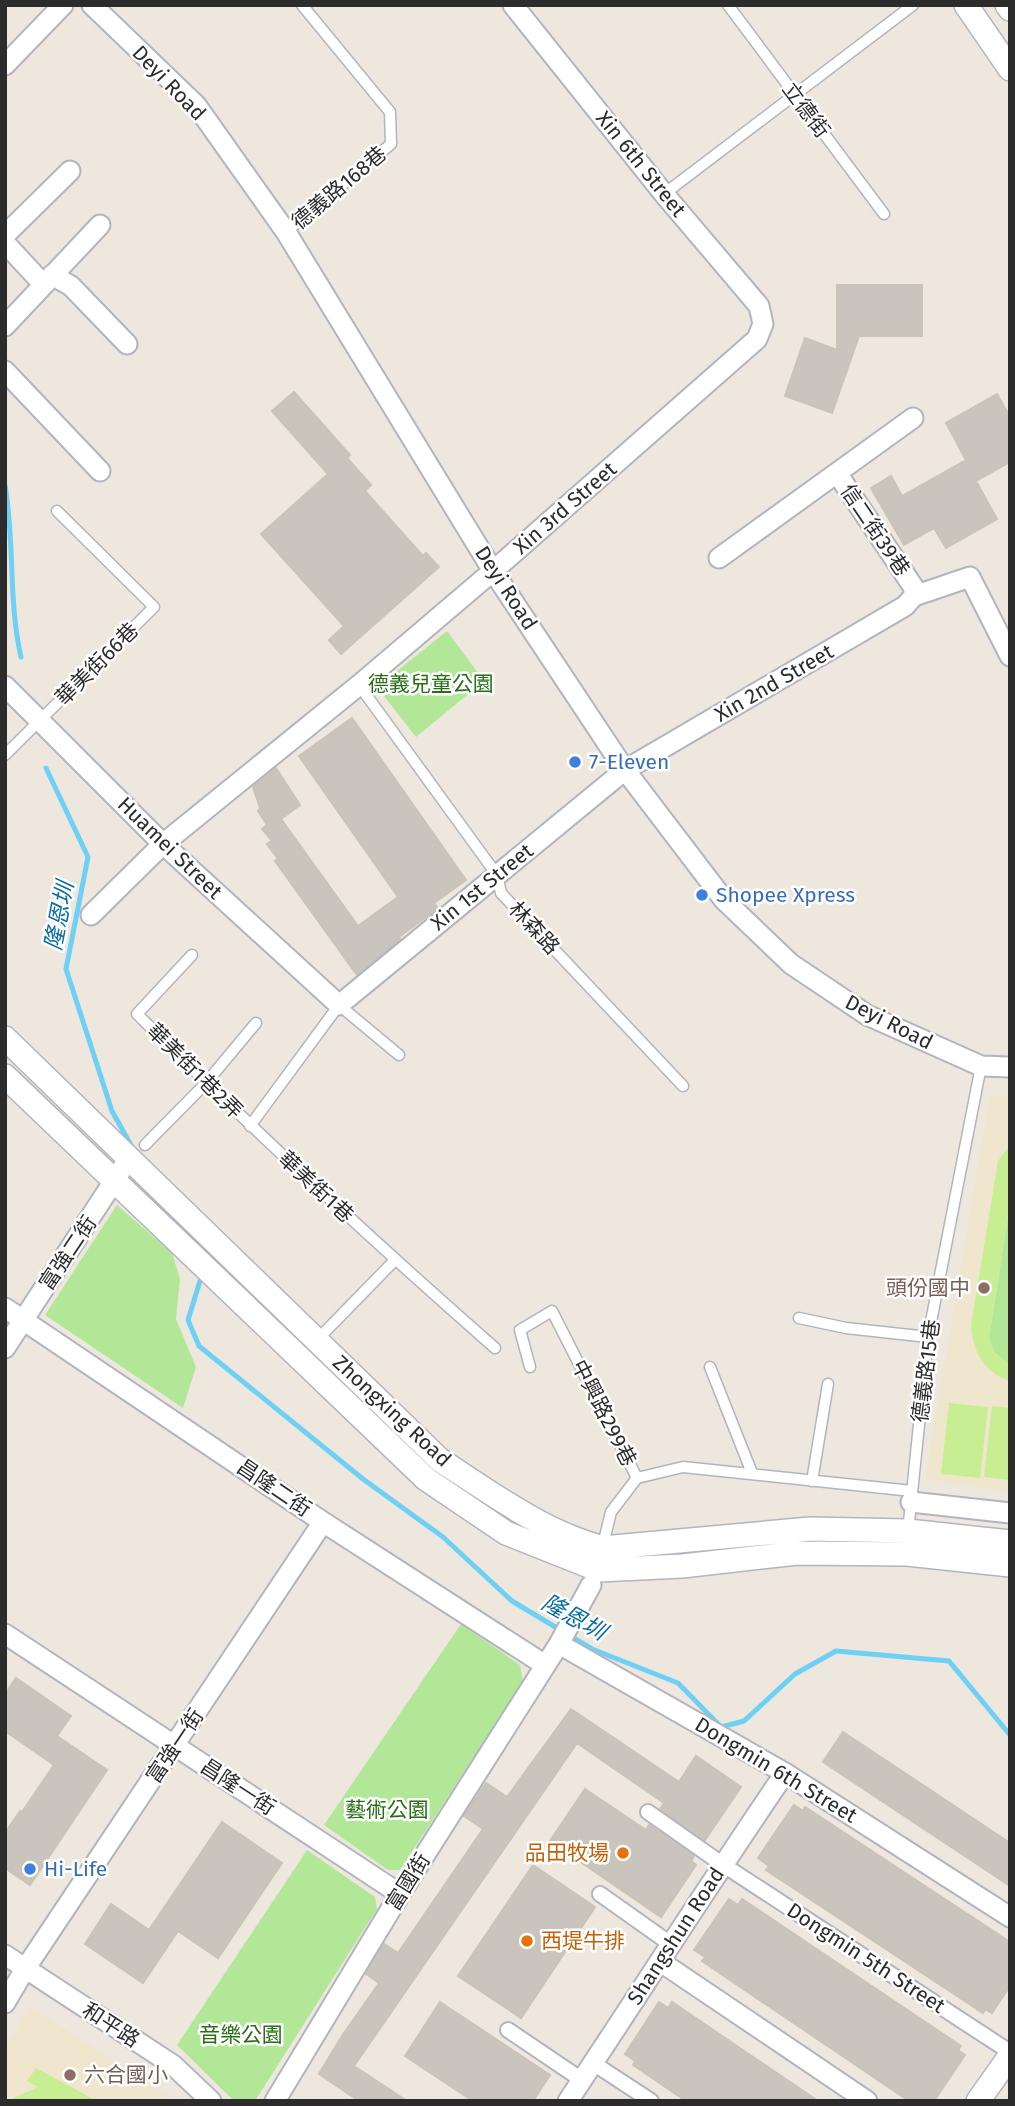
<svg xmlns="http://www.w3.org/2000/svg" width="1015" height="2106" viewBox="0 0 1015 2106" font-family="'Fira Sans','Noto Sans TC',sans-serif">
	<rect width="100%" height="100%" fill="#eee7de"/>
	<path fill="#f0e5cd" d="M 990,1096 L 1010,1096 L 1010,1491 L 925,1479 Z
		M 30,2006 L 175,2101 L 5,2101 L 5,2049 Z"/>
	<path fill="#b3e798" d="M 447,631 L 484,681 L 416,737 L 377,687 Z
		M 1010,1204 L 1010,1365 L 995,1353 L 989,1338 Z
		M 117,1205 L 172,1253 L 180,1279 L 176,1319 L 196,1367 L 183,1408 L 45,1315 Z
		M 461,1624 L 520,1665 L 523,1682 L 400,1870 L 388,1870 L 324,1825 Z
		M 307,1850 L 375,1897 L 377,1909 L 255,2101 L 234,2101 L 177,2045 Z"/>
	<path fill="#c8ee94" d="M 1010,1145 L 1010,1204 L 989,1338 L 995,1353 L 1010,1365 L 1010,1381 C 983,1372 973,1351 971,1325 L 998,1161 Z
		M 949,1403 L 988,1407 L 980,1478 L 941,1474 Z
		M 992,1406 L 1010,1408 L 1010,1480 L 984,1477 Z
		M 36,2068 L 97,2101 L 7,2101 L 38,2087 L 27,2081 Z"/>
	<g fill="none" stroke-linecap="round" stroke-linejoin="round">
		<path stroke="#6dd0f4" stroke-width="5" d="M 5,485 C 15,543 8,600 21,657
			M 46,768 L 88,857 L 66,969 L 112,1111 L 133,1149
			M 200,1281 L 188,1320 L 199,1346 L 363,1479 L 443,1537 L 512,1601 L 592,1649 L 678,1683 L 721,1727 L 744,1721 L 795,1674 L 836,1651 L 949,1661 L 1010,1735"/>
	</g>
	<path fill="#c9c5bc" stroke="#cac3b7" stroke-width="2" d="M 837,285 L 922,285 L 922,336 L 859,336 L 832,413 L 785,396 L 805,338 L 837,350 Z
		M 294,392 L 350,455 L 347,458 L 371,485 L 365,491 L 423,556 L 426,553 L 439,567 L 341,654 L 329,640 L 344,626 L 261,534 L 328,474 L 272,411 Z
		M 997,394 L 1010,417 L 1010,462 L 976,481 L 997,519 L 946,548 L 934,528 L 904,545 L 871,488 L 891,476 L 902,496 L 966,460 L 946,423 Z
		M 352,718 L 466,880 L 434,903 L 438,908 L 399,937 L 400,939 L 357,975 L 275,861 L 278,859 L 267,844 L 272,841 L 262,829 L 267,825 L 258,811 L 260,808 L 253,787 L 276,768 L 300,805 L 281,819 L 358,926 L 398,897 L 299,756 Z
		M 16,1678 L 71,1716 L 57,1736 L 107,1770 L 30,1885 L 5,1868 L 5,1833 L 20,1811 L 22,1812 L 54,1765 L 5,1731 L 5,1694 Z
		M 571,1709 L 679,1782 L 696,1756 L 741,1787 L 705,1840 L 660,1809 L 664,1803 L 577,1743 L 354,2066 L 407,2101 L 359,2101 L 319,2074 L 342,2036 L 379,1983 L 366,1974 L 384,1944 L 398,1953 L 483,1829 L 464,1816 L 486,1783 L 507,1797 Z
		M 843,1732 L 1010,1843 L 1010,1886 L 823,1762 Z
		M 585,1789 L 646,1830 L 649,1825 L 694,1856 L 691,1861 L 696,1865 L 661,1917 L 550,1841 Z
		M 794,1805 L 803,1811 L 805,1807 L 1010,1942 L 1010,1986 L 992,2013 L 985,2009 L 983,2013 L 766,1870 L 769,1866 L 758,1858 Z
		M 222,1822 L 282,1863 L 218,1958 L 178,1931 L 143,1983 L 85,1944 L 111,1904 L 149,1930 Z
		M 533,1865 L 595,1907 L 521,2018 L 458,1976 Z
		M 729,1899 L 738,1905 L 742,1899 L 961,2046 L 958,2050 L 965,2055 L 934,2101 L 909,2101 L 702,1961 L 705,1957 L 694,1950 Z
		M 440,2002 L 550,2075 L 533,2101 L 473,2101 L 405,2056 Z
		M 659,2002 L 668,2008 L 672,2002 L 818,2101 L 686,2101 L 633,2065 L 635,2061 L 625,2054 Z"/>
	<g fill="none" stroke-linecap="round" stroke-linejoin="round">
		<g stroke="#b2b4c0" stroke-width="13">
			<path id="service" d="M 728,5 L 884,214
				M 664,194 L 913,5
				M 286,232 L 391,144 L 390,112 L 302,5
				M 359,685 L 497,875 L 501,893 L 683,1086
				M 5,755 L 154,607 L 57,511
				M 192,955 L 137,1014 C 253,1130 372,1240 495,1348
				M 250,1126 L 339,1005 L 399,1055
				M 145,1145 L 206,1083 L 256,1023
				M 799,1318 L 846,1328 L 928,1337
				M 317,1340 L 395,1260
				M 530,1367 L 520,1330 L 552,1311 L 637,1478 L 611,1512 L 602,1549
				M 710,1367 L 752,1473
				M 637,1478 L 683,1467 L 912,1491
				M 812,1481 L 828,1384
				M 908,1532 L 928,1337 L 981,1066"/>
		</g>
		<g stroke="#b2b4c0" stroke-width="18">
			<path id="pedestrian" d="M 648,1812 L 722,1864 L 1010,2052
				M 600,1894 L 672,1945
				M 508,2030 L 582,2080
				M 593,2063 L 651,2101"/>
		</g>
		<g stroke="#b2b4c0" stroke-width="23">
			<path id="minor" d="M 92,5 L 196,105 L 286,232 L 493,571 L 625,770 L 724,900 L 791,964 L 867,1015 L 981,1066 L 1010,1067
				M 5,65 L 63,5
				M 5,235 L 70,171
				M 5,243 L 43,284
				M 52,275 L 71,286 L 127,344
				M 5,326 L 100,225
				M 5,371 L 100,471
				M 719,558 L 913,418
				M 914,596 L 970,577 L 1010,656
				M 5,686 L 163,844 L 339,1005 L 625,770 L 905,606 L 914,596 L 914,588 L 837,473
				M 91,915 L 163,844 L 359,685 L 493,571 L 757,339 L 763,324 L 759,306 L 664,194 L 513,5
				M 5,1308 L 323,1522 L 545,1665
				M 5,1348 L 129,1158
				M 911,1502 L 1010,1513
				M 5,1634 L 400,1894
				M 559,1644 L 591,1585
				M 5,1955 L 173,2065 L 211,2101
				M 661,1962 L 867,2101
				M 5,2003 L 25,1969 L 323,1522
				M 275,2101 L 400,1894 L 559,1644 L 785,1773 L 1010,1917
				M 568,2101 C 641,1991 711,1881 785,1773"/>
		</g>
		<g stroke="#b2b4c0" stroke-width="26">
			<path id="tertiary" d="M 966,5 L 1010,69
				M 1007,5 L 1010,9
				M 5,1038 L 440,1460 C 491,1493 543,1532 603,1548 L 810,1529 L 908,1531 L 1010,1542
				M 5,1076 L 426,1479 L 506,1533 L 599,1570 L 682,1566 L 797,1553 L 907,1554 L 1010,1565
				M 978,2101 L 1010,2056"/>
		</g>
		<use href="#service" stroke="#fff" stroke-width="10"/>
		<use href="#pedestrian" stroke="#fff" stroke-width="14"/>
		<use href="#minor" stroke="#fff" stroke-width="19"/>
		<use href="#tertiary" stroke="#fff" stroke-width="23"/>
	</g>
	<g fill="#3f7fe0" stroke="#fff" stroke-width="2.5">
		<circle cx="575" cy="762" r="7"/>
		<circle cx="702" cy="895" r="7"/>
		<circle cx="30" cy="1869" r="7"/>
	</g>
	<g fill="#8d6e63" stroke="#fff" stroke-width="2.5">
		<circle cx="984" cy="1288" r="7"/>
		<circle cx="70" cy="2075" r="7"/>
	</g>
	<g fill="#e8710a" stroke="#fff" stroke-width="2.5">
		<circle cx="623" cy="1853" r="7"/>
		<circle cx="527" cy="1941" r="7"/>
	</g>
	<g text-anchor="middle" stroke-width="5" stroke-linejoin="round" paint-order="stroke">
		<g font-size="21" fill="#2c2c2c" stroke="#fff">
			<text transform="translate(169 83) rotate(46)" y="7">Deyi Road</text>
			<text transform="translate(806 110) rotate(53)" y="7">立德街</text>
			<text transform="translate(641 164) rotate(51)" y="7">Xin 6th Street</text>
			<text transform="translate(339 188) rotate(-40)" y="7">德義路168巷</text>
			<text transform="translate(565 508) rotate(-41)" y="7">Xin 3rd Street</text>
			<text transform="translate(875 530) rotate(56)" y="7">信二街39巷</text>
			<text transform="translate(506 588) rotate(57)" y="7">Deyi Road</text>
			<text transform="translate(97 664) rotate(-45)" y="7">華美街66巷</text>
			<text transform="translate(774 683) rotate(-30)" y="7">Xin 2nd Street</text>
			<text transform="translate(170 848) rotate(44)" y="7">Huamei Street</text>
			<text transform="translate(482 887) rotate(-39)" y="7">Xin 1st Street</text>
			<text transform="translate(534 928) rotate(47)" y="7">林森路</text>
			<text transform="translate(889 1022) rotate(27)" y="7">Deyi Road</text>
			<text transform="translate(195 1071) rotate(45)" y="7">華美街1巷2弄</text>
			<text transform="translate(316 1187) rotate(43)" y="7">華美街1巷</text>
			<text transform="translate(68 1253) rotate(-56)" y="7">富強二街</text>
			<text transform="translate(926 1371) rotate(-83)" y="7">德義路15巷</text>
			<text transform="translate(392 1411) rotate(43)" y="7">Zhongxing Road</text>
			<text transform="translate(604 1413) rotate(63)" y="7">中興路299巷</text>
			<text transform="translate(274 1488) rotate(34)" y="7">昌隆二街</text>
			<text transform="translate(175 1746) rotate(-56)" y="7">富強一街</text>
			<text transform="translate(776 1770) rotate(31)" y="7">Dongmin 6th Street</text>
			<text transform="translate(238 1787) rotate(33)" y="7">昌隆一街</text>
			<text transform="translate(408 1882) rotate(-58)" y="7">富國街</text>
			<text transform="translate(676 1936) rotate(-57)" y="7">Shangshun Road</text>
			<text transform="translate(866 1958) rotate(33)" y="7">Dongmin 5th Street</text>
			<text transform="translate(111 2025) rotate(33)" y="7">和平路</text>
		</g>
		<g font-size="21" fill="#296e17" stroke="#fff">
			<text x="431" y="691">德義兒童公園</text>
			<text x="387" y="1817">藝術公園</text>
			<text x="241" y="2042">音樂公園</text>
		</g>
		<g font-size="21" fill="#366cbe" stroke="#fff" text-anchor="start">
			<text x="589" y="769">7-Eleven</text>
			<text x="716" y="902">Shopee Xpress</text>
			<text x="44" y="1876">Hi-Life</text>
		</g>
		<g font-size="21" fill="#785e54" stroke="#fff" text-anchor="end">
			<text x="970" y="1295">頭份國中</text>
			<text x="84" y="2082" text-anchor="start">六合國小</text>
		</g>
		<g font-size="21" fill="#c56008" stroke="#fff" text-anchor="end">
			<text x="609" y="1860">品田牧場</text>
			<text x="541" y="1948" text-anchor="start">西堤牛排</text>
		</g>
		<g font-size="23" font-style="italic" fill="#086ea4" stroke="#fff">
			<text transform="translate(59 916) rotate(-79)" y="8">隆恩圳</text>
			<text transform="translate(574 1617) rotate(29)" y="8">隆恩圳</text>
		</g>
	</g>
	<rect width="1015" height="2106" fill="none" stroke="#2c2c2c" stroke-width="14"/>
</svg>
